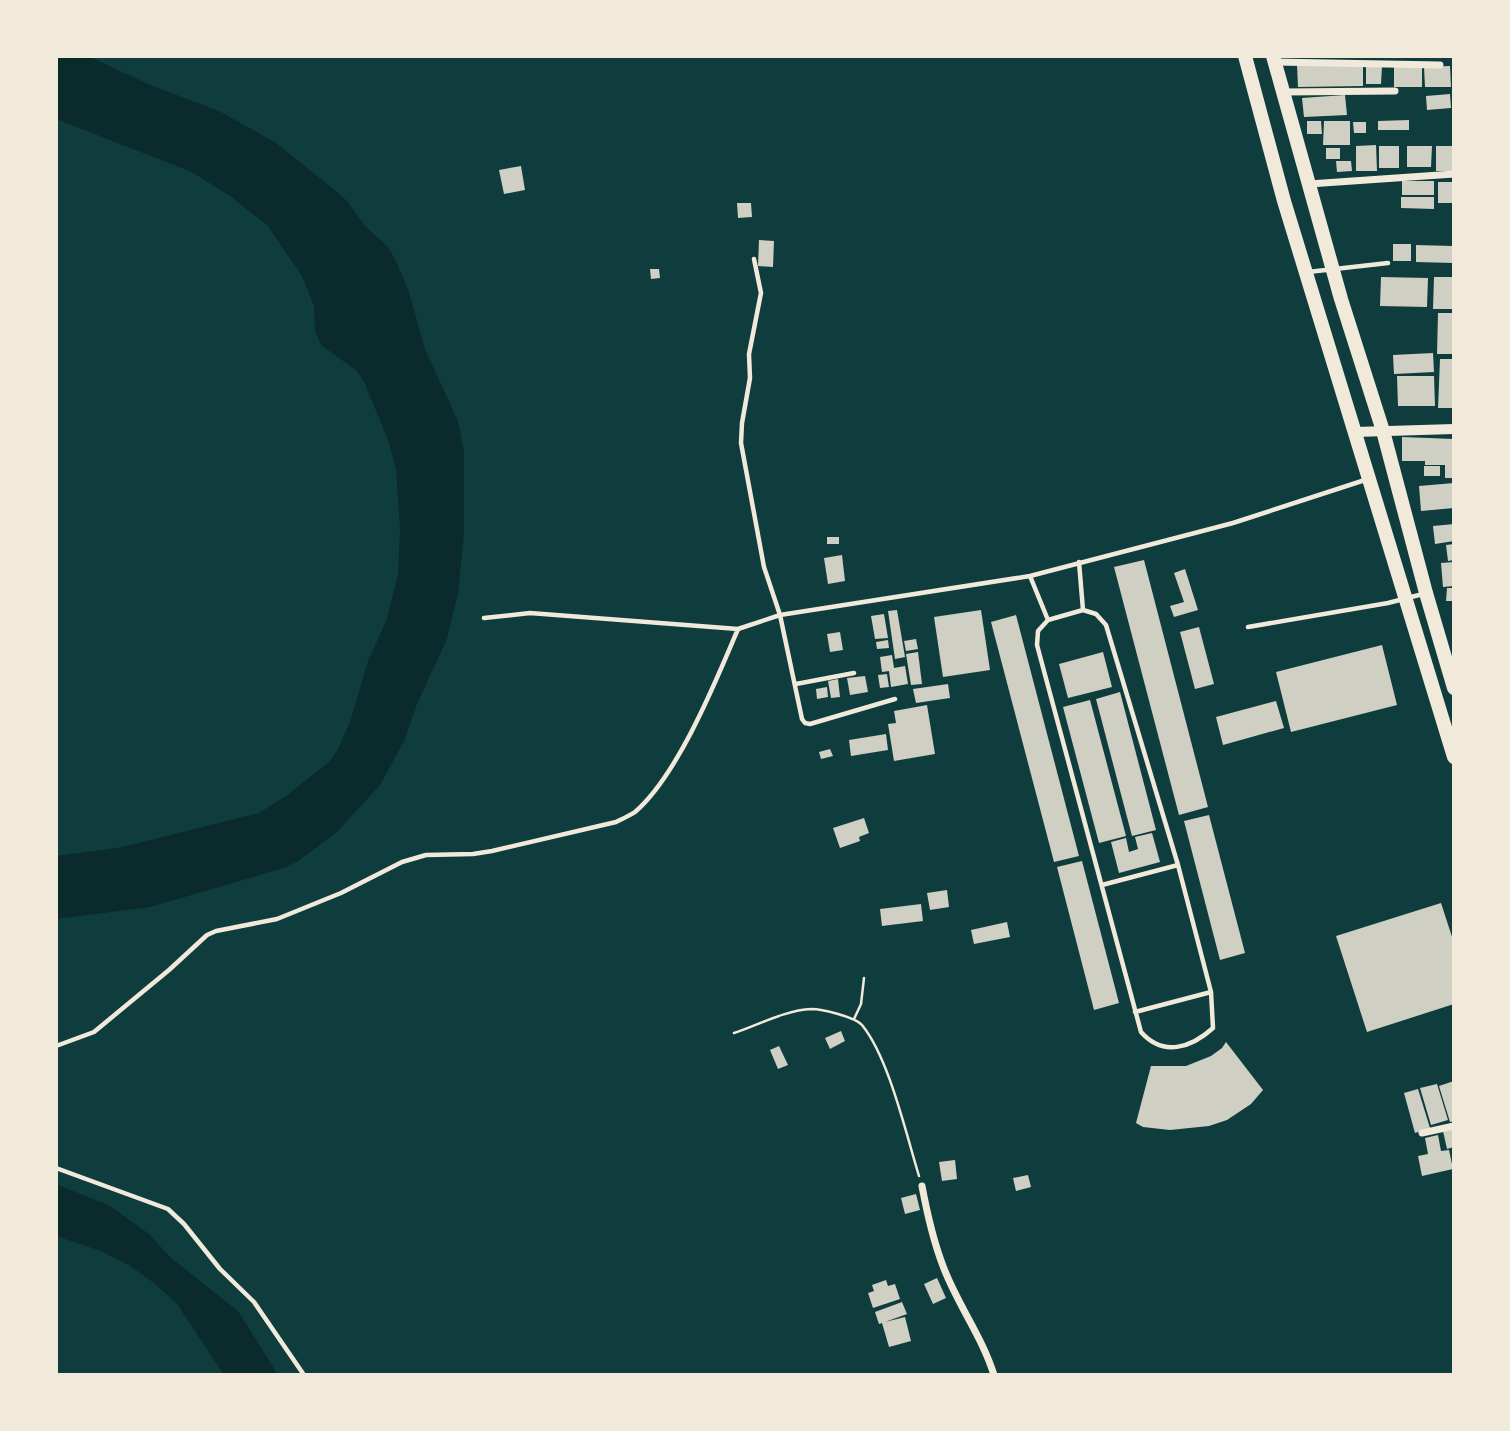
<svg xmlns="http://www.w3.org/2000/svg" width="1510" height="1431" viewBox="0 0 1510 1431" font-family="Commissioner,sans-serif">
	<rect width="100%" height="100%" fill="#0f3d3e"/>
	<path fill="#0a2a2b" d="M 56,56 L 88,56 L 148,84 L 221,112 L 276,143 L 336,191 L 348,202 L 365,226 L 388,247 L 396,261 L 408,289 L 425,349 L 458,421 L 464,452 L 464,533 L 458,593 L 447,639 L 417,704 L 404,741 L 380,785 L 336,833 L 298,861 L 284,868 L 150,907 L 56,919 L 56,856 L 123,847 L 259,813 L 286,796 L 329,762 L 338,749 L 350,722 L 368,661 L 387,619 L 398,575 L 400,529 L 396,469 L 388,440 L 365,384 L 357,371 L 321,345 L 315,331 L 314,306 L 302,276 L 267,225 L 230,196 L 192,172 L 56,119 Z
		M 56,1184 L 110,1206 L 149,1234 L 171,1258 L 238,1311 L 278,1375 L 224,1375 L 177,1304 L 154,1283 L 129,1265 L 101,1251 L 56,1236 Z"/>
	<path fill="#cfcfc3" d="M 1363,64 L 1363,86 L 1298,87 L 1297,65 Z
		M 1366,65 L 1382,66 L 1381,84 L 1366,84 Z
		M 1394,66 L 1422,66 L 1422,87 L 1394,87 Z
		M 1450,66 L 1451,87 L 1425,87 L 1424,67 Z
		M 1450,94 L 1451,108 L 1427,110 L 1426,96 Z
		M 1345,95 L 1347,115 L 1304,117 L 1302,98 Z
		M 1409,120 L 1409,130 L 1378,130 L 1378,121 Z
		M 1307,121 L 1321,121 L 1322,134 L 1307,134 Z
		M 1324,121 L 1350,121 L 1350,145 L 1323,145 Z
		M 1353,122 L 1366,122 L 1366,133 L 1354,133 Z
		M 1376,145 L 1377,171 L 1356,171 L 1356,146 Z
		M 1379,146 L 1399,146 L 1399,168 L 1379,168 Z
		M 1407,146 L 1432,146 L 1431,167 L 1407,167 Z
		M 1436,146 L 1454,146 L 1454,171 L 1436,171 Z
		M 1326,148 L 1340,148 L 1340,159 L 1326,159 Z
		M 1336,161 L 1351,161 L 1352,171 L 1337,172 Z
		M 521,166 L 525,190 L 504,194 L 499,170 Z
		M 1402,181 L 1434,181 L 1434,195 L 1402,195 Z
		M 1438,182 L 1454,182 L 1454,203 L 1438,203 Z
		M 1401,197 L 1434,197 L 1434,209 L 1401,208 Z
		M 737,203 L 751,203 L 752,217 L 738,218 Z
		M 759,240 L 774,241 L 773,267 L 758,266 Z
		M 1393,244 L 1411,244 L 1411,261 L 1393,261 Z
		M 1416,245 L 1453,246 L 1453,263 L 1416,262 Z
		M 650,269 L 659,269 L 660,278 L 651,279 Z
		M 1381,277 L 1428,278 L 1427,307 L 1380,306 Z
		M 1434,277 L 1454,277 L 1453,309 L 1433,309 Z
		M 1438,313 L 1454,313 L 1454,354 L 1437,354 Z
		M 1433,353 L 1434,372 L 1394,374 L 1393,355 Z
		M 1440,359 L 1454,359 L 1454,408 L 1438,408 Z
		M 1397,376 L 1434,376 L 1435,406 L 1398,406 Z
		M 1402,437 L 1454,439 L 1454,478 L 1445,478 L 1445,465 L 1425,465 L 1425,461 L 1402,461 Z
		M 1424,466 L 1440,466 L 1440,476 L 1424,476 Z
		M 1454,483 L 1454,508 L 1421,511 L 1419,486 Z
		M 1454,524 L 1454,541 L 1435,544 L 1433,526 Z
		M 827,537 L 839,537 L 839,544 L 827,544 Z
		M 1454,544 L 1454,560 L 1448,561 L 1446,545 Z
		M 842,555 L 845,581 L 828,584 L 824,558 Z
		M 1144,560 L 1208,807 L 1179,815 L 1114,567 Z
		M 1454,562 L 1454,586 L 1443,587 L 1441,563 Z
		M 1185,569 L 1198,610 L 1174,617 L 1170,606 L 1184,602 L 1174,573 Z
		M 1447,588 L 1454,588 L 1454,601 L 1446,601 Z
		M 897,610 L 905,657 L 895,659 L 888,611 Z
		M 981,610 L 990,670 L 943,677 L 934,617 Z
		M 884,614 L 888,638 L 875,639 L 871,616 Z
		M 1016,615 L 1079,856 L 1054,862 L 991,622 Z
		M 1199,627 L 1214,684 L 1195,689 L 1180,632 Z
		M 840,632 L 843,650 L 830,652 L 827,634 Z
		M 916,639 L 918,649 L 906,651 L 904,641 Z
		M 888,640 L 889,648 L 877,649 L 876,642 Z
		M 1382,645 L 1397,705 L 1291,732 L 1276,672 Z
		M 918,652 L 922,684 L 911,685 L 906,654 Z
		M 1103,652 L 1112,687 L 1068,698 L 1059,664 Z
		M 892,655 L 894,668 L 905,666 L 908,684 L 891,687 L 889,671 L 882,672 L 880,657 Z
		M 887,674 L 889,687 L 880,688 L 878,675 Z
		M 865,676 L 868,692 L 850,695 L 847,678 Z
		M 838,679 L 840,697 L 831,698 L 828,681 Z
		M 948,684 L 950,698 L 916,703 L 913,689 Z
		M 827,687 L 828,697 L 817,699 L 816,689 Z
		M 1120,692 L 1156,830 L 1132,836 L 1096,699 Z
		M 1090,700 L 1126,836 L 1099,843 L 1063,707 Z
		M 1276,701 L 1284,728 L 1223,745 L 1216,717 Z
		M 927,705 L 935,754 L 894,761 L 888,724 L 896,723 L 894,711 Z
		M 886,734 L 888,750 L 851,756 L 849,740 Z
		M 830,749 L 833,756 L 821,759 L 819,752 Z
		M 1209,815 L 1245,953 L 1220,960 L 1184,821 Z
		M 864,818 L 869,833 L 859,837 L 860,841 L 840,848 L 833,828 Z
		M 1152,833 L 1160,862 L 1119,873 L 1111,842 L 1126,838 L 1129,852 L 1138,849 L 1135,837 Z
		M 1082,861 L 1119,1003 L 1094,1010 L 1057,867 Z
		M 947,890 L 949,907 L 930,910 L 927,893 Z
		M 1441,903 L 1454,943 L 1454,1004 L 1367,1032 L 1336,936 Z
		M 921,904 L 923,921 L 882,926 L 880,909 Z
		M 1007,922 L 1010,937 L 974,944 L 971,930 Z
		M 841,1031 L 845,1041 L 830,1049 L 825,1038 Z
		M 1226,1042 L 1263,1090 L 1251,1104 L 1227,1120 L 1209,1126 L 1170,1130 L 1143,1127 L 1136,1123 L 1151,1066 L 1186,1066 L 1211,1056 L 1222,1048 Z
		M 779,1046 L 788,1065 L 778,1069 L 770,1050 Z
		M 1454,1081 L 1454,1121 L 1450,1122 L 1439,1086 Z
		M 1437,1084 L 1448,1120 L 1431,1125 L 1420,1088 Z
		M 1418,1089 L 1430,1128 L 1415,1133 L 1404,1093 Z
		M 1454,1128 L 1454,1147 L 1447,1149 L 1443,1131 Z
		M 1438,1135 L 1441,1151 L 1449,1150 L 1453,1169 L 1422,1176 L 1418,1156 L 1428,1154 L 1425,1138 Z
		M 955,1160 L 957,1179 L 942,1181 L 939,1162 Z
		M 1028,1175 L 1031,1187 L 1016,1191 L 1013,1178 Z
		M 916,1194 L 920,1210 L 905,1214 L 901,1198 Z
		M 937,1278 L 946,1298 L 933,1304 L 924,1284 Z
		M 886,1280 L 888,1286 L 895,1284 L 900,1299 L 873,1308 L 868,1293 L 874,1291 L 872,1285 Z
		M 902,1302 L 907,1314 L 885,1322 L 905,1317 L 911,1341 L 889,1347 L 882,1323 L 879,1324 L 875,1312 Z"/>
	<g fill="none" stroke-linecap="round" stroke-linejoin="round">
		<path stroke="#f1e9da" stroke-width="2.5" d="M 854,1019 L 861,1004 L 864,978
			M 734,1033 C 758,1025 786,1010 811,1009 C 822,1009 855,1017 862,1025 C 889,1058 906,1134 919,1176"/>
		<path stroke="#f1e9da" stroke-width="4.5" d="M 754,259 L 761,293 L 749,354 L 750,378 L 742,423 L 741,443 L 764,567 L 780,615 L 802,719 L 805,723 L 810,724 L 895,699
			M 1308,272 L 1388,263
			M 1030,576 L 1048,620 L 1038,631 L 1037,645 L 1141,1032 C 1163,1057 1191,1048 1213,1028 L 1211,992 L 1178,865 L 1106,625 L 1096,614 L 1083,610 L 1079,562
			M 484,618 L 530,613 L 738,629 L 780,615 L 1030,576 L 1233,523 L 1365,480
			M 1048,620 L 1083,610
			M 1248,627 L 1388,603 L 1423,594
			M 796,684 L 854,673
			M 1102,885 L 1178,865
			M 1135,1012 L 1211,992
			M 56,1046 L 94,1032 L 169,970 L 207,935 L 216,931 L 277,919 L 341,893 L 402,862 L 426,855 L 473,854 L 492,851 L 616,822 C 622,819 629,816 635,812 C 678,775 716,681 738,629
			M 56,1168 L 168,1209 L 184,1224 L 220,1269 L 254,1302 L 304,1375"/>
		<path stroke="#f1e9da" stroke-width="7" d="M 1275,62 L 1440,65
			M 1284,92 L 1395,91
			M 1309,184 L 1454,174
			M 1422,1133 L 1454,1126
			M 922,1186 C 927,1213 933,1240 943,1266 C 957,1304 982,1336 994,1375"/>
		<path stroke="#f1e9da" stroke-width="10" d="M 1355,432 L 1454,429"/>
		<path stroke="#f1e9da" stroke-width="14" d="M 1245,56 L 1284,201 L 1454,757
			M 1273,56 L 1341,299 L 1383,431 L 1426,593 L 1454,688"/>
	</g>
	<rect width="1510" height="1431" fill="none" stroke="#f1e9da" stroke-width="116"/>
</svg>
